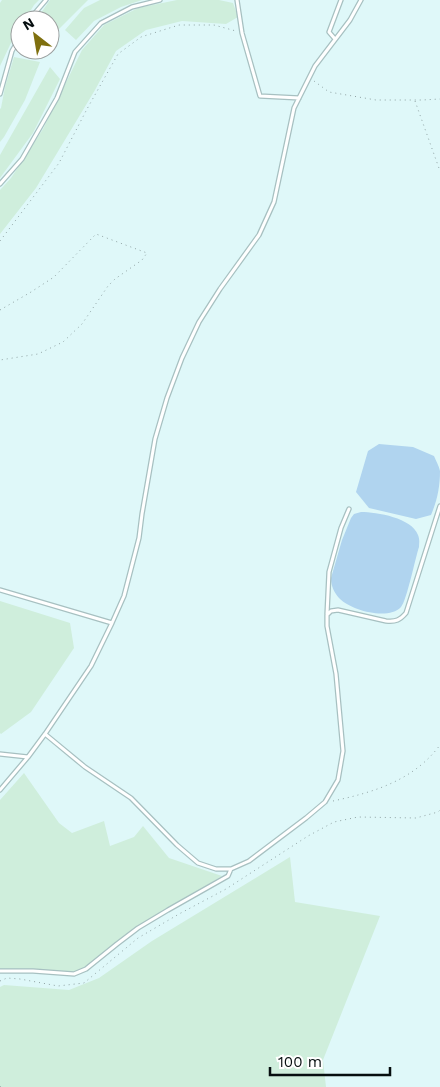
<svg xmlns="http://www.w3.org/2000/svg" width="440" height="1087" viewBox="0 0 440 1087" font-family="'Work Sans',sans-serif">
	<rect width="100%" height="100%" fill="#dff8f9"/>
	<path fill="#cfeedc" d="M 2,0 L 39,0 L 34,5 L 25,20 L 20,20 L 20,28 L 10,45 L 0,66 L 0,3 Z
		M 50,0 L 88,0 L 50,38 L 50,20 L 36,20 Z
		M 100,0 L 142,0 L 121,7 L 94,21 L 76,40 L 65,30 L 84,8 Z
		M 177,0 L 219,0 L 233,3 L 238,17 L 226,24 L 182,21 L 146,30 L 116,51 L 95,90 L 36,188 L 0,234 L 0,190 L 11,178 L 43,129 L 82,50 L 104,25 L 138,8 Z
		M 14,57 L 40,62 L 25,100 L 4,137 L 0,142 L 0,109 L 1,108 L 5,87 Z
		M 50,67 L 60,79 L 33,133 L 0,178 L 0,155 Z
		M 0,601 L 70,623 L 74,648 L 31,712 L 1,734 L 0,733 Z
		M 24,773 L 59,823 L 72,833 L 104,821 L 110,846 L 134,837 L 143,826 L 169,858 L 222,876 L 150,920 L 78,972 L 35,970 L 0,971 L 0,800 Z
		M 290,857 L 295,902 L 380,916 L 323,1060 L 326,1087 L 0,1087 L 0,987 L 4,985 L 69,990 L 99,978 L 152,941 Z"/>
	<path fill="#b0d4ef" d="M 379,444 L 413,447 L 434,456 C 436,461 439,466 440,471 C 440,487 437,501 431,515 L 416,519 L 369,508 L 356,492 L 368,451 Z
		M 361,512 C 377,512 412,518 418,535 C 420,540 419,543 419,547 C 415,559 407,600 401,607 C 388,621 351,610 340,599 C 334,593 331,586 331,578 L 342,540 L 351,518 L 354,514 Z"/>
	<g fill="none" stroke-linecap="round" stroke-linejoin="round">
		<g stroke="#a7c0c1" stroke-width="5.5">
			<path id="service" d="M 237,0 L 242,33 L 260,96 L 299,98
				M 29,20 L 46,0
				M 335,39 L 329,32 L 341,0
				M 0,94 L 12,51 L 20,37
				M 0,184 L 22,159 L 57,98 L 75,52 L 101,23 L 132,7 L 160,0
				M 0,590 L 112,623 L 124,596 L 139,538 L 142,514 L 155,439 L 167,398 L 182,358 L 199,322 L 220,289 L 259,235 L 274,202 L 294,108 L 315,66 L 350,20 L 361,0
				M 327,614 L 329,572 L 341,528 L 349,509
				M 45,734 L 85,767 L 131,798 L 177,845 L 198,863 L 216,869 L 231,869 L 249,861 L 306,818 L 325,802 L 338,780 L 343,751 L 336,674 L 327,626 L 327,615 L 331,611 L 338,610 L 386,621 C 396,622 400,620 406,613 L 440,506
				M 0,754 L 28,757 L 45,734 L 91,666 L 112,623
				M 0,790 L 28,757
				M 0,971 L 33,971 L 74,974 L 86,969 L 117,944 L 138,928 L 168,910 L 228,876 L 231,869"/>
		</g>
		<path stroke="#90a3a4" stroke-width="1" stroke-dasharray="1 4" stroke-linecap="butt" d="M 314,81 L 329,92 L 376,100 L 422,100 L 440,99
			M 415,101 L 440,171
			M 0,241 L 59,163 L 87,109 L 118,54 L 141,37 L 179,25 L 214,25 L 236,31
			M 0,310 L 31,292 L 54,277 L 96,234 L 147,253 L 142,260 L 115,279 L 108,286 L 82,324 L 63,342 L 38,354 L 0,360
			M 333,801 C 375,792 414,780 440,745
			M 0,981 L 7,978 L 20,979 L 58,986 L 84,983 L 138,938 L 179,914 L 226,889 L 308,836 L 334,822 L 358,817 L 416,818 L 438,812 L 440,810
			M 0,1086 L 1,1087"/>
		<use href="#service" stroke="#fff" stroke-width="3"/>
	</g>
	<g transform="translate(35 35) rotate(329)"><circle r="24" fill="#ffffff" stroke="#9b9f9f"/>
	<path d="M0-4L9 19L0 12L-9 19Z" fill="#7f700f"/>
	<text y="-8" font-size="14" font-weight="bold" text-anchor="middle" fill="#060e0f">N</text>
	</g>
	<path d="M270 1067v8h120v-8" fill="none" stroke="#060e0f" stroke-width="2.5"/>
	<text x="278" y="1067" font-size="15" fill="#060e0f" stroke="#ffffff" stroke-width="4" paint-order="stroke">100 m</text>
</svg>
